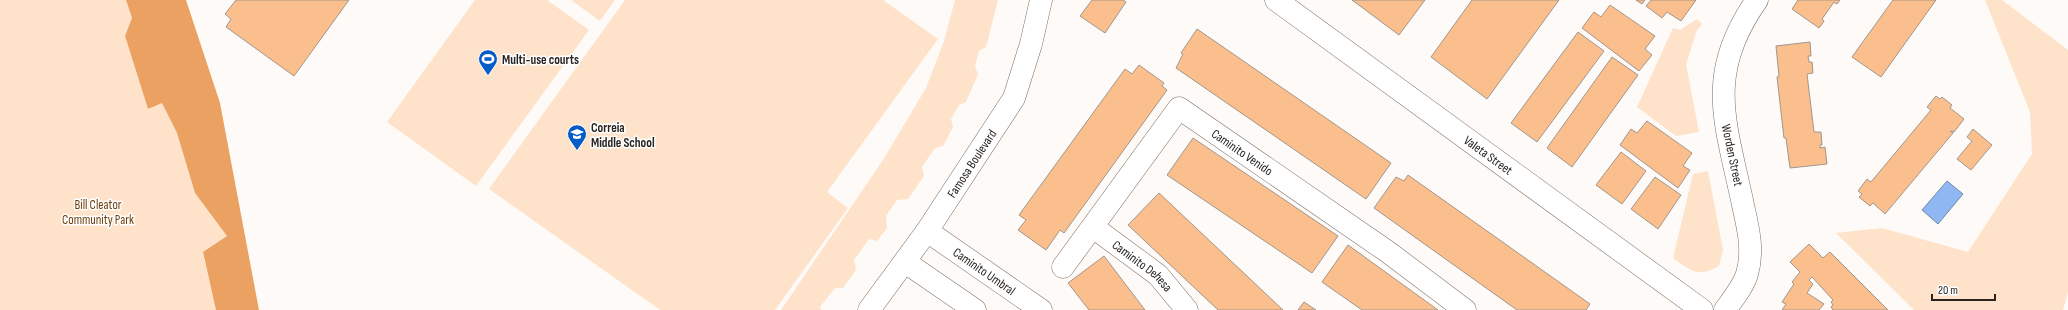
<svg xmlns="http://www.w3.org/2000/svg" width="2068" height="310" viewBox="0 0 2068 310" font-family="'Sofia Sans Condensed',sans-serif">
	<rect width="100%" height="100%" fill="#fdfaf8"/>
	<path fill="#ffe2ca" d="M 0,0 L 126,0 L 132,18 L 125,36 L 148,109 L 162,102 L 177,133 L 195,193 L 227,236 L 203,253 L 216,310 L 0,310 Z
		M 475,0 L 547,0 L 589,30 L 476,186 L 387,122 Z
		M 571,0 L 615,0 L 600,21 Z
		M 625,0 L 883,0 L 938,39 L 827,192 L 848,208 L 775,310 L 660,310 L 489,189 Z
		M 955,0 L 998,0 L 986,47 L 979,51 L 975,67 L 978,74 L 966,102 L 959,105 L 951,119 L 953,127 L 943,146 L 935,148 L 922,167 L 924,176 L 908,199 L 897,200 L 886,216 L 887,228 L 877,241 L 869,239 L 854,260 L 856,270 L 843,288 L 835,288 L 820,307 L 821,310 L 781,310 L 883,160 L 926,88 L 944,41 Z
		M 1985,0 L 2002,0 L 2068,50 L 2068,292 L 2063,310 L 1914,310 L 1836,233 L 1882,228 L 1968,252 L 2032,154 L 2030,112 Z
		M 1697,19 L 1702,24 L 1697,30 L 1686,64 L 1699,132 L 1676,136 L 1637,107 L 1673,28 L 1680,30 Z
		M 1708,171 L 1723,250 L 1719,266 C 1698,278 1691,271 1673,258 L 1693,174 Z"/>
	<path fill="#eaa161" d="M 126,0 L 186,0 L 220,103 L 259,310 L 216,310 L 203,252 L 227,236 L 195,193 L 177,133 L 162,103 L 148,109 L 125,36 L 132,18 Z"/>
	<path fill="#8fb7f1" stroke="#708bb2" d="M 1947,181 L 1963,194 L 1938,224 L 1922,210 Z"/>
	<path fill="#fabf8d" stroke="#a2968c" d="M 236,0 L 349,0 L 294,76 L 226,27 L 231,19 L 225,14 Z
		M 1092,0 L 1123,0 L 1126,2 L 1105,33 L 1080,16 Z
		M 1352,0 L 1425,0 L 1399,35 Z
		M 1472,0 L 1559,0 L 1487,99 L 1431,57 Z
		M 1636,0 L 1645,0 L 1642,4 Z
		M 1651,0 L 1696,0 L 1681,21 L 1667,12 L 1662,18 L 1646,6 Z
		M 1798,0 L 1840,0 L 1837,4 L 1834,2 L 1822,19 L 1824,21 L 1819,28 L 1792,9 Z
		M 1893,0 L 1936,0 L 1881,77 L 1852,57 Z
		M 1610,5 L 1655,36 L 1645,49 L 1652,55 L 1639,71 L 1582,28 L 1594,12 L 1601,17 Z
		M 1197,29 L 1391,163 L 1366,199 L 1176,68 L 1183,54 L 1181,53 Z
		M 1578,32 L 1604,51 L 1537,142 L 1511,123 Z
		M 1810,42 L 1811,56 L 1808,56 L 1809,62 L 1812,62 L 1813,73 L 1807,74 L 1814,132 L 1821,132 L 1822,145 L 1820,145 L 1820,148 L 1825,147 L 1827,164 L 1790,168 L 1786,138 L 1784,138 L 1777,77 L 1779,76 L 1776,46 Z
		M 1612,57 L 1638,75 L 1572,167 L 1547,148 Z
		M 1139,65 L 1164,83 L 1162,86 L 1167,90 L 1064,233 L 1060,230 L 1046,250 L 1018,230 L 1026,220 L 1019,215 L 1125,69 L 1132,74 Z
		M 1936,96 L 1940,99 L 1942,97 L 1952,105 L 1950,108 L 1964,119 L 1954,132 L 1950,131 L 1953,133 L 1885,214 L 1873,203 L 1870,206 L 1859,197 L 1862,194 L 1858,191 L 1867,179 L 1871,182 L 1931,110 L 1927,107 Z
		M 1647,121 L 1692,153 L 1683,166 L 1690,170 L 1678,188 L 1620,145 L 1631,129 L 1637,133 Z
		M 1973,129 L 1992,145 L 1971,170 L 1957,159 L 1972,141 L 1967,137 Z
		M 1193,138 L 1338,236 L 1312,273 L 1167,175 Z
		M 1621,152 L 1646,171 L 1622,204 L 1596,185 Z
		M 1408,175 L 1590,304 L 1586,310 L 1517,310 L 1374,208 L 1396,177 L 1404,181 Z
		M 1655,177 L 1681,195 L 1658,229 L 1631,209 Z
		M 1159,193 L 1283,310 L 1218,310 L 1128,225 Z
		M 1809,244 L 1823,258 L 1830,252 L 1888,310 L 1833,310 L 1831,307 L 1833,305 L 1831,302 L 1833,300 L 1812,277 L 1809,280 L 1813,284 L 1807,293 L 1824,304 L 1819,310 L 1782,310 L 1786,304 L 1782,302 L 1794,284 L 1792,282 L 1800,272 L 1790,262 Z
		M 1348,245 L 1438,310 L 1362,310 L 1322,282 Z
		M 1104,256 L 1145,310 L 1089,310 L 1068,283 Z
		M 1304,302 L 1316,310 L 1298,310 Z"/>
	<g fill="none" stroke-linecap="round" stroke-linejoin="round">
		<g stroke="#7b6f65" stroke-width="23">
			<g id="minor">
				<path id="s1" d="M 1093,227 L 1158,275 L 1187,310"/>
				<path id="s2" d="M 927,231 L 1041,310"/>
				<path d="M 905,262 L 975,310"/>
				<path id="s3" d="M 1063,267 L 1179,108 L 1388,252 L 1465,310"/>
			</g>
		</g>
		<g stroke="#7b6f65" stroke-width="23">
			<g id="tertiary">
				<path id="s4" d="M 1276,0 L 1702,310"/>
				<path id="s5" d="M 869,310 L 927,231 L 1014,98 L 1031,44 L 1041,0"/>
				<path d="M 1725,310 C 1733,299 1743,287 1747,274 C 1754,250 1748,228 1743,205 C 1726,123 1704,75 1757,0"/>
			</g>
		</g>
		<use href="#minor" stroke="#fff" stroke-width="22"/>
		<use href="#tertiary" stroke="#fff" stroke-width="22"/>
	</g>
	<defs>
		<g id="stadium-pin" transform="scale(1)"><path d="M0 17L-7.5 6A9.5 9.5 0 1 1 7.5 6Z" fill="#055cc6" stroke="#fff"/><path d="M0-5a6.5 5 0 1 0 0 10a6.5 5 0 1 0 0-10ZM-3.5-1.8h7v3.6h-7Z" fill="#fff"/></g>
		<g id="school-pin" transform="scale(1)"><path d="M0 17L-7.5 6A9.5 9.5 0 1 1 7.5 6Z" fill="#055cc6" stroke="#fff"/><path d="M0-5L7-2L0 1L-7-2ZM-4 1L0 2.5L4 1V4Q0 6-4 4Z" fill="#fff"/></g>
	</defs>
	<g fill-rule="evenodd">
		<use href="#stadium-pin" x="488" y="59"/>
		<use href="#school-pin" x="577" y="134"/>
	</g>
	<g text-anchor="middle" stroke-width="3" stroke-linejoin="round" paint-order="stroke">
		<g font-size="13" font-weight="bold" fill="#292420" stroke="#fff" text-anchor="start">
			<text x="502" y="64">Multi-use courts</text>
			<text x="591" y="132">Correia<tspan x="591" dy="15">Middle School</tspan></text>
		</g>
		<g font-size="13" fill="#292420" stroke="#fff">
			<text dy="5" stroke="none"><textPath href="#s3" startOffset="274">Caminito Venido</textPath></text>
			<text dy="5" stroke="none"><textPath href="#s4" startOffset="263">Valeta Street</textPath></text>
			<text transform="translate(1733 155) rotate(78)" y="5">Worden Street</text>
			<text dy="5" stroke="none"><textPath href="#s5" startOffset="179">Famosa Boulevard</textPath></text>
			<text dy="5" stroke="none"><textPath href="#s1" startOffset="63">Caminito Dehesa</textPath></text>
			<text dy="5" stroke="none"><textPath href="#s2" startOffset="70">Caminito Umbral</textPath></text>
		</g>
		<g font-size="13" fill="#6c3d0b" stroke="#fff">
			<text x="98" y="209">Bill Cleator<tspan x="98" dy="15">Community Park</tspan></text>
		</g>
	</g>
	<path d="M1932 294v6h63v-6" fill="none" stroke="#292420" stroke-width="2"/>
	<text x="1938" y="294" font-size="12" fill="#292420" stroke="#ffffff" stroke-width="3" paint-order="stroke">20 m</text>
</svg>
